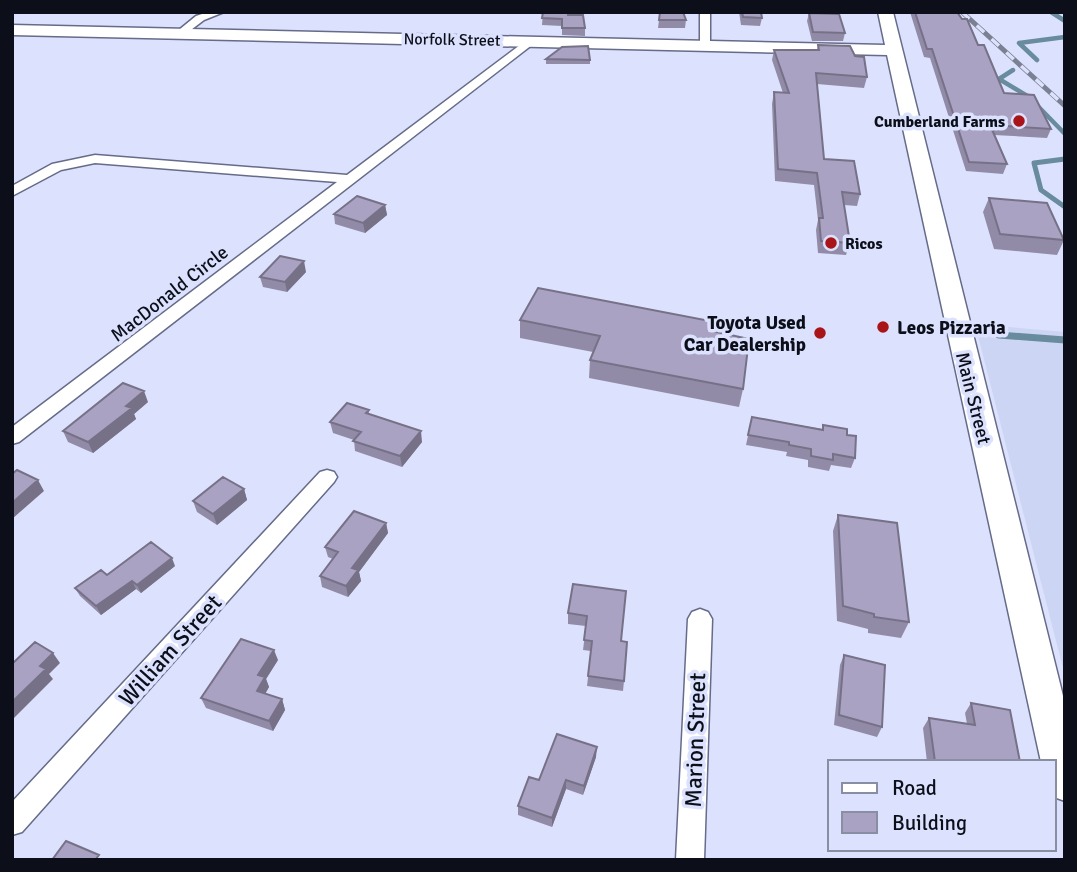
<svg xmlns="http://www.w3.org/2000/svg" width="1077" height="872" viewBox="0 0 1077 872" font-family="Signika,sans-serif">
	<rect width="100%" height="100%" fill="#dce2fd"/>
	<path fill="#cdd5f4" d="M 975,324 L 1065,332 L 1065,676 Z"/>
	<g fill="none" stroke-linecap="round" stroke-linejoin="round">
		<path stroke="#698b9e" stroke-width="4.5" d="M 1051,12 L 1065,21
			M 1037,60 L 1019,43 L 1065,37
			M 1013,70 L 999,79 L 1029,97 L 1065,134"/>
		<path stroke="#698b9e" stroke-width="5" d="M 1065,159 L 1034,163 L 1041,190 L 1065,207"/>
		<path stroke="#698b9e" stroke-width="7" d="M 999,335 L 1065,340"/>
		<g stroke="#656b88" stroke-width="3">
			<path id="minor" d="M 208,12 L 224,12 L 204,20 L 183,36 L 174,34 L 196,16 Z
				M 700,12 L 710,12 L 710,44 L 705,47 L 700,44 Z
				M 528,39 L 537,41 L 19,442 L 12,444 L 12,427 L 337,182 L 95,163 L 61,170 L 12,196 L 12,186 L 52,164 L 95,155 L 347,175 Z
				M 327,470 L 334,472 L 337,477 L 334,482 L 22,832 L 12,835 L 12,802 L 320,472 Z
				M 700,609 L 708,612 L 712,619 L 704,860 L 676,860 L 688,619 L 692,612 Z"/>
		</g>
		<g stroke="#656b88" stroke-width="3">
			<path id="secondary" d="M 878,12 L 893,12 L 1065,704 L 1065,801 L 1054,797 L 1054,762 L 1041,762 L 887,55 L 12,35 L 12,25 L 885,45 Z"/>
		</g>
		<use href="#minor" fill="#fff" fill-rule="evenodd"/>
		<use href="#secondary" fill="#fff" fill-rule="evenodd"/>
		<g stroke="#7c8093" stroke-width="5">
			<path id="rail" d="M 962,12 L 1065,106"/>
		</g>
		<use href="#rail" stroke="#dce2fd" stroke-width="3.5" stroke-dasharray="10" stroke-linecap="butt"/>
	</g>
	<path fill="#928ba7" d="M 543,12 L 569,12 L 569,15 L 585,28 L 585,36 L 562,35 L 562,26 L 542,25 Z
		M 660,12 L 686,20 L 685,28 L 658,28 Z
		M 739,12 L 761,12 L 762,18 L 760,26 L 741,25 Z
		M 910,12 L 957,12 L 978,45 L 1004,93 L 1051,129 L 1047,138 L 994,135 L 1007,164 L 1003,174 L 966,171 L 930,58 L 924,57 Z
		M 809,13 L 845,33 L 843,41 L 812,41 L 807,21 Z
		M 818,45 L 855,56 L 867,77 L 864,88 L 817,84 L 824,159 L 860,194 L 857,206 L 844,205 L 850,243 L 846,255 L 818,253 L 816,230 L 818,220 L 814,185 L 775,181 L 772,104 L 774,92 L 783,93 L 772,60 L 774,50 L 817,50 Z
		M 546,59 L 590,60 L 590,64 L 546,64 Z
		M 989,198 L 1064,240 L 1057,255 L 994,249 L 983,212 Z
		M 385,205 L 387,215 L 365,233 L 335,224 L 334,214 Z
		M 306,272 L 287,292 L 263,287 L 260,277 Z
		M 520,320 L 709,330 L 743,389 L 739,407 L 589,378 L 590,360 L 593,352 L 520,338 Z
		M 148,402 L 134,414 L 136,419 L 93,453 L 68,442 L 63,431 Z
		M 369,410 L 369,414 L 422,442 L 402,467 L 355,451 L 354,440 L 333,433 L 330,422 Z
		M 752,417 L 822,429 L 823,425 L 855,458 L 851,468 L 831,465 L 829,471 L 808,467 L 808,460 L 786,456 L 787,452 L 746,445 Z
		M 244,489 L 247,500 L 217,525 L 197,512 L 193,501 Z
		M 838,515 L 909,622 L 901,638 L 868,633 L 868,629 L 837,621 L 833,531 Z
		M 386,523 L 388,533 L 359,572 L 361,581 L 348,597 L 322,587 L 320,576 L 333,559 L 328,557 L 325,547 Z
		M 175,566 L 141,593 L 136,589 L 101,615 L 80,596 L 75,588 L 107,575 Z
		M 573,584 L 621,641 L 624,681 L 623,691 L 587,686 L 591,651 L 583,650 L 586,626 L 568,624 L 568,613 Z
		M 844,655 L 882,727 L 877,737 L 834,725 L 840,665 Z
		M 278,660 L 266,679 L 269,687 L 265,694 L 282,699 L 285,710 L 273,731 L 206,708 L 201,698 Z
		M 971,703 L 1020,762 L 927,762 L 923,728 L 929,718 L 967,724 L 965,713 Z
		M 596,757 L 583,795 L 566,789 L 552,827 L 518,815 L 518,806 L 539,780 Z"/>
	<path fill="#777188" d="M 385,205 L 387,215 L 365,233 L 363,223 Z
		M 304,261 L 306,272 L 287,292 L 285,282 Z
		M 144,391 L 148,402 L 134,414 L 136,419 L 93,453 L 88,442 L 126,406 Z
		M 421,431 L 422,442 L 402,467 L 400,456 Z
		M 38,480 L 44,491 L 12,519 L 12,503 Z
		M 244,489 L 247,500 L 217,525 L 213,514 Z
		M 386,523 L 388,533 L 359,572 L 361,581 L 348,597 L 346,586 L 352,568 Z
		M 172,558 L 175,566 L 141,593 L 137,585 Z
		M 132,581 L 136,589 L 101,615 L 96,606 Z
		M 274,650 L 278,660 L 266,679 L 269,687 L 261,701 L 257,691 L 258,675 Z
		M 53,653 L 60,663 L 49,674 L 53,679 L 14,718 L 12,716 L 12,702 L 40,666 Z
		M 282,699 L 285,710 L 273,731 L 269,721 Z
		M 597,747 L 596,757 L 583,795 L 584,786 Z
		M 566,780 L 566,789 L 552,827 L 552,818 Z"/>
	<path fill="#aaa2c2" stroke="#777188" stroke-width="2" d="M 543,12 L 568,12 L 568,15 L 583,15 L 585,28 L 562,28 L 562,19 L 542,18 Z
		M 660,12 L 683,12 L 686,20 L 659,20 Z
		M 742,12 L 761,12 L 762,18 L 743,17 Z
		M 915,12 L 957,12 L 962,19 L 967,19 L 978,45 L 984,45 L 1004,93 L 1034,95 L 1051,129 L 990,125 L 1007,164 L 969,162 L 932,49 L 927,49 Z
		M 809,13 L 839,14 L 845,33 L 813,32 Z
		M 818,45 L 850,46 L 855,56 L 864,57 L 867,77 L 816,73 L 824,159 L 854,161 L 860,194 L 842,192 L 850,243 L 821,241 L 819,218 L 823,218 L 817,173 L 778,169 L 774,92 L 789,93 L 774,50 L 819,50 Z
		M 588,46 L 590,60 L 546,59 L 562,47 Z
		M 357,196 L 385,205 L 363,223 L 334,214 Z
		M 989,198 L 1047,203 L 1064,240 L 1000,234 Z
		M 280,256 L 304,261 L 285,282 L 260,277 Z
		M 538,288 L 710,321 L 708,330 L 749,339 L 743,389 L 590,360 L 600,336 L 520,320 Z
		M 123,383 L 144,391 L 126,406 L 132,408 L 88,442 L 63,431 Z
		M 347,403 L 369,410 L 366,413 L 421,431 L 400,456 L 353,441 L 361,432 L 330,422 Z
		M 752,417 L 823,430 L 823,425 L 847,429 L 847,435 L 856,436 L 855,458 L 833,454 L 833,460 L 811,456 L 811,449 L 789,445 L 789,442 L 748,435 Z
		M 17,470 L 38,480 L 12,503 L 12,474 Z
		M 223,477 L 244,489 L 213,514 L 193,501 Z
		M 354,511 L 386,523 L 352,568 L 358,570 L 346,586 L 320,576 L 338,552 L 325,547 Z
		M 838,515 L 897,523 L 909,622 L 874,617 L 874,614 L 843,606 Z
		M 151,542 L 172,558 L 137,585 L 132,581 L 96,606 L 75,588 L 101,570 L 107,575 Z
		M 573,584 L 626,591 L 621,641 L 627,642 L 624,681 L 588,676 L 592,641 L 584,640 L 587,616 L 568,613 Z
		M 241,639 L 274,650 L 258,675 L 265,677 L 257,691 L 282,699 L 269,721 L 201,698 Z
		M 35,642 L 53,653 L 40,666 L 46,669 L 12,702 L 12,664 Z
		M 844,655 L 885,665 L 882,727 L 839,715 Z
		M 971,703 L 1010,710 L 1020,762 L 985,762 L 978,761 L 978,762 L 935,762 L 929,718 L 975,725 Z
		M 557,734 L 597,747 L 584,786 L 566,780 L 552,818 L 518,806 L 529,777 L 539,780 Z
		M 66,841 L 99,855 L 95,860 L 52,860 Z"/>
	<g fill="#a91419" stroke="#dce2fd" stroke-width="2.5">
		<circle cx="1019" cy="121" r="7"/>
		<circle cx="831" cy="243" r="7"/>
		<circle cx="883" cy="327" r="7"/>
		<circle cx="820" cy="333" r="7"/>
	</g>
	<g text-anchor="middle" stroke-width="7" stroke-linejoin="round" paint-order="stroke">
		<g font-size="16" fill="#0c0f19" stroke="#dce2fd">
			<text transform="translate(452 39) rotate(1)" y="6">Norfolk Street</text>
		</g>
		<g font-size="16" font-weight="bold" fill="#0c0f19" stroke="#dce2fd" text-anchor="end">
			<text x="1005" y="127">Cumberland Farms</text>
			<text x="845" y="249" text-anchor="start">Ricos</text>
		</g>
		<g font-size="19" fill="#0c0f19" stroke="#dce2fd">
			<text transform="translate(169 293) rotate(-38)" y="7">MacDonald Circle</text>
			<text transform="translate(974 398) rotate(76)" y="7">Main Street</text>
		</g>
		<g font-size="19" font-weight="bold" fill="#0c0f19" stroke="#dce2fd" text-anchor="end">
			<text x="806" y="329">Toyota Used<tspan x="806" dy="22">Car Dealership</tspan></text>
			<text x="897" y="334" text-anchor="start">Leos Pizzaria</text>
		</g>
		<g font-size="23" fill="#0c0f19" stroke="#dce2fd">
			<text transform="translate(170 650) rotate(-48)" y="8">William Street</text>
			<text transform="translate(695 740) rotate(-88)" y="8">Marion Street</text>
		</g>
	</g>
	<rect width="1077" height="872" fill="none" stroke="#0c0f19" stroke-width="28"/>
	<rect x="828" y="760" width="228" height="91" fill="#dce2fd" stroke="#898ea2" stroke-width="2"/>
	<rect x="842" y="783" width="35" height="10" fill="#ffffff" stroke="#898ea2" stroke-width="2"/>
	<text x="892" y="795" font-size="21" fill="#0c0f19">Road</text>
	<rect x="842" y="812" width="35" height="21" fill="#aaa2c2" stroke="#898ea2" stroke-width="2"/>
	<text x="892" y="830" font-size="21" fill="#0c0f19">Building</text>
</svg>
